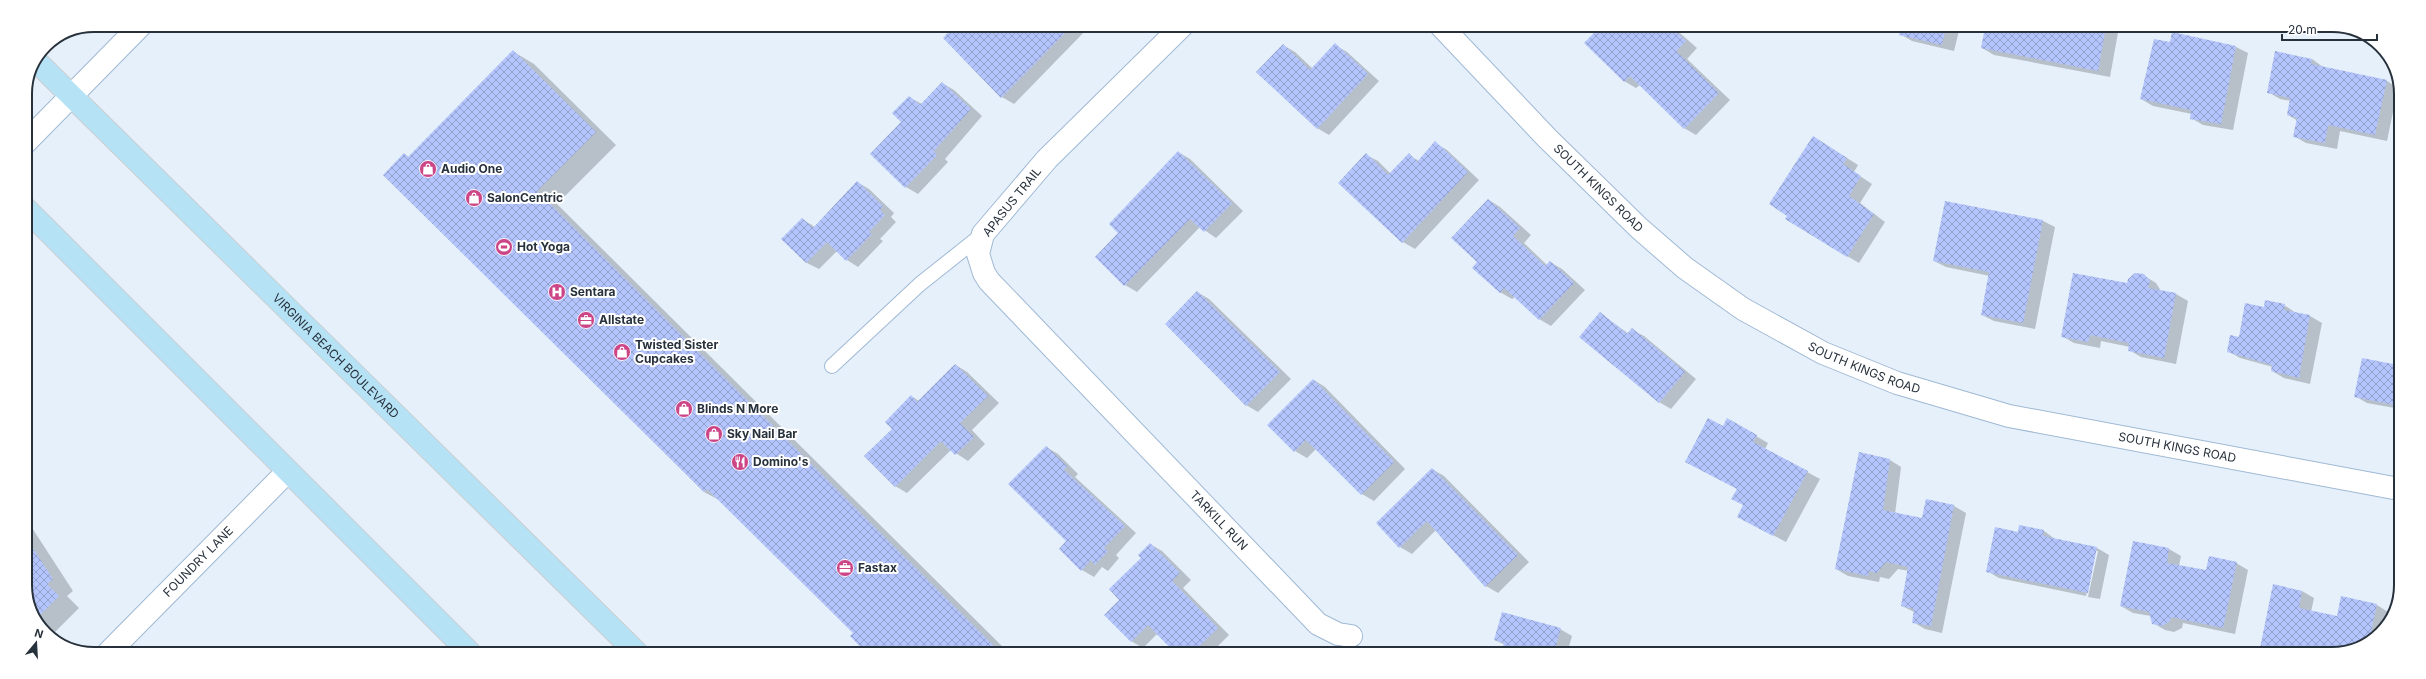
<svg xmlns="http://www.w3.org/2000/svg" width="2426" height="679" viewBox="0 0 2426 679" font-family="Inter,sans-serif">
	<defs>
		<pattern id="building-cross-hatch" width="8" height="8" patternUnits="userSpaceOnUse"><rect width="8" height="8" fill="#b4c5fd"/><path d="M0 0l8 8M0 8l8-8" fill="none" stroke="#92a1ce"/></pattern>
	</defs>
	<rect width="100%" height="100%" fill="#e5f0fb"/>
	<path fill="#0003" d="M 956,26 L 989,26 L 996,33 L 1003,26 L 1090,26 L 1014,104 L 1002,97 L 944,38 Z
		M 1601,27 L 1656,27 L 1659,30 L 1662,27 L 1673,27 L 1697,48 L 1687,59 L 1730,100 L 1696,135 L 1684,128 L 1640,85 L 1636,88 L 1624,81 L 1585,43 Z
		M 1885,27 L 1960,27 L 1954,51 L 1912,41 L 1900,34 L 1901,31 Z
		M 1986,27 L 2119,27 L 2110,77 L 1994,55 L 1982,48 Z
		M 2173,34 L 2236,47 L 2248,53 L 2233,130 L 2203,125 L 2191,118 L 2192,114 L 2153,106 L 2141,99 L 2170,43 Z
		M 1283,45 L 1295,52 L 1313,69 L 1335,45 L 1347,52 L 1379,81 L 1329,135 L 1317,128 Z
		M 514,52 L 534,64 L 616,145 L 557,204 L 1009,653 L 867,653 L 854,633 L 721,501 L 704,492 L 384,175 L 404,154 L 409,157 Z
		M 2312,59 L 2323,67 L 2387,81 L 2398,88 L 2387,141 L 2340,131 L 2337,149 L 2306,143 L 2294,136 L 2298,121 L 2288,115 L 2291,101 L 2280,99 L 2268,92 Z
		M 942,83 L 954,90 L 982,116 L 945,159 L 948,162 L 918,194 L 906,187 L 903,122 L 909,97 L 922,104 Z
		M 1435,143 L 1447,150 L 1479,180 L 1415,249 L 1403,242 L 1339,183 L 1366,155 L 1378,161 L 1391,174 L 1409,155 L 1419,161 Z
		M 1825,144 L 1858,165 L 1854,172 L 1872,184 L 1860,203 L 1885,222 L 1859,263 L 1847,256 Z
		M 1178,152 L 1190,159 L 1243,211 L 1216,238 L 1200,227 L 1137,292 L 1125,285 L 1119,233 Z
		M 857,182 L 869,189 L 894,213 L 891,217 L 896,222 L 880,239 L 883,241 L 858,267 L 847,260 L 837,251 L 819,269 L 807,263 L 783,239 L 802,219 L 815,227 Z
		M 1489,200 L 1500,207 L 1531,235 L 1524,243 L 1547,265 L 1550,262 L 1562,269 L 1585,290 L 1551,326 L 1539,319 L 1515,297 L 1512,299 L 1500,292 Z
		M 2043,221 L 2055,227 L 2035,329 L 1994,321 L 1982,315 L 1990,276 L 1946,267 L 1934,261 Z
		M 2143,275 L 2156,283 L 2161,291 L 2176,294 L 2188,301 L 2176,364 L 2141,357 L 2129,350 L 2130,347 L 2101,341 L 2100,348 L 2074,343 L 2062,336 L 2127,284 Z
		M 1197,292 L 1209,299 L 1291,379 L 1258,412 L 1246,405 Z
		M 2284,305 L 2296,313 L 2310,316 L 2322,323 L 2310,384 L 2284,378 L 2272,371 L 2273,367 L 2240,358 L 2228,351 L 2265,308 Z
		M 1601,314 L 1629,334 L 1632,330 L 1644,336 L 1696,379 L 1671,409 L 1659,402 Z
		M 2400,357 L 2400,409 L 2367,403 L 2355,396 L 2394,365 Z
		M 956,365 L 967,372 L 999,403 L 972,430 L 985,444 L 968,461 L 951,450 L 907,493 L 895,486 L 893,429 L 911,396 L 919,401 Z
		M 1314,380 L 1325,387 L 1405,469 L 1374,501 L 1362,494 L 1316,449 L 1307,458 L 1295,451 Z
		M 1723,427 L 1756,436 L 1768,443 L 1765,449 L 1820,479 L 1786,542 L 1750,523 L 1744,505 L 1732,499 L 1738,489 Z
		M 1046,447 L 1058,454 L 1078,474 L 1075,477 L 1136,533 L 1116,555 L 1119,558 L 1108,571 L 1102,567 L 1094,577 L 1082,570 L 1068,541 Z
		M 1890,460 L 1901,467 L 1895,514 L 1922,519 L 1926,500 L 1954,506 L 1966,513 L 1942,633 L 1925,629 L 1913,622 L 1914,612 L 1902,606 L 1909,571 L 1898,569 L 1889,579 L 1880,577 L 1879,582 L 1848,576 L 1836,569 Z
		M 1432,469 L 1444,476 L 1529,562 L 1498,593 L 1486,586 L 1436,530 L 1412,554 L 1400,547 Z
		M 25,517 L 73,591 L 67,596 L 79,608 L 51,636 L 42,630 L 25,590 Z
		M 2044,531 L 2055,539 L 2097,548 L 2109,555 L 2100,599 L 2088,597 L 2098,551 L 2096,551 L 2086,596 L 1999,578 L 1987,571 L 2018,533 Z
		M 2134,542 L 2169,549 L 2181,556 L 2179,566 L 2206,571 L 2236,563 L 2248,570 L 2235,634 L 2183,623 L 2182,628 L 2174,632 L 2165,630 L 2153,623 L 2151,616 L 2133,613 L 2121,606 Z
		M 1150,544 L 1162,551 L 1191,580 L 1183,588 L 1229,635 L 1211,653 L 1177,653 L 1158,633 L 1143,648 L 1131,641 L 1120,600 Z
		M 2274,586 L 2302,591 L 2314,598 L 2311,612 L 2338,617 L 2377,605 L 2388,612 L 2386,622 L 2374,640 L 2333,654 L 2263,654 L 2260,652 Z
		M 1560,629 L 1572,636 L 1567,653 L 1502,653 L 1505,645 L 1495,640 Z"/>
	<path fill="url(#building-cross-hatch)" d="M 954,26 L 985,26 L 993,34 L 1002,26 L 1072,26 L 1001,98 L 943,38 Z
		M 1600,27 L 1653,27 L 1657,31 L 1661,27 L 1671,27 L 1686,41 L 1676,51 L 1719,93 L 1684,129 L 1630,76 L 1624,82 L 1584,43 Z
		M 1901,27 L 1946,27 L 1942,45 L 1899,35 Z
		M 1985,27 L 2106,27 L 2098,71 L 1981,48 Z
		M 2172,32 L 2236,46 L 2221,124 L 2190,119 L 2191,110 L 2140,99 L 2154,39 L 2170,42 Z
		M 1335,43 L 1368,74 L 1317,129 L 1256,72 L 1283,44 L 1310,70 Z
		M 513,50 L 596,132 L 537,191 L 999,651 L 998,653 L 866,653 L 850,636 L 853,633 L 707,489 L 704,492 L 383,175 L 404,153 L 408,157 Z
		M 2275,51 L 2312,59 L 2311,64 L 2387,80 L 2375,135 L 2328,125 L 2325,143 L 2293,137 L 2297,118 L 2287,115 L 2290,98 L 2267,93 Z
		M 942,82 L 971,109 L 934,151 L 937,155 L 905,188 L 870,154 L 901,122 L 892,113 L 909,96 L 920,105 Z
		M 1813,136 L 1847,158 L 1843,164 L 1861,176 L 1849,196 L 1874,214 L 1847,257 L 1785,219 L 1787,216 L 1769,204 Z
		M 1435,141 L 1468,172 L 1402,243 L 1338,183 L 1366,153 L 1388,175 L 1409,153 L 1417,162 Z
		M 1178,151 L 1232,203 L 1204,232 L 1190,219 L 1124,286 L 1095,257 L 1118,233 L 1109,224 Z
		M 857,181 L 883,206 L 880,210 L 885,215 L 869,232 L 872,234 L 846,261 L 827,242 L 806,263 L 781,239 L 802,218 L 813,228 Z
		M 1488,199 L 1520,228 L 1513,236 L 1545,266 L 1550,261 L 1574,283 L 1539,320 L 1504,288 L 1500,293 L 1472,268 L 1477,262 L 1451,238 Z
		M 1945,201 L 2043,220 L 2023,323 L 1981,315 L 1989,272 L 1933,261 Z
		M 2073,273 L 2127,283 L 2128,279 L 2135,273 L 2144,274 L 2150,281 L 2148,288 L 2176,293 L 2164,358 L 2128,351 L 2129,343 L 2090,335 L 2088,342 L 2061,337 Z
		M 1197,291 L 1280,372 L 1246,406 L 1165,324 Z
		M 2265,300 L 2285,304 L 2284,310 L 2310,315 L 2299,378 L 2271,371 L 2272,365 L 2227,352 L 2230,335 L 2239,337 L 2245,303 L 2264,307 Z
		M 1600,312 L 1627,334 L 1632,328 L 1685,372 L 1659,403 L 1579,337 Z
		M 2395,355 L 2400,356 L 2400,406 L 2354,397 L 2362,358 L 2393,364 Z
		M 955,364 L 988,396 L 960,423 L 974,437 L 955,455 L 941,441 L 895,487 L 864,456 L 892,429 L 885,422 L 911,395 L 917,402 Z
		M 1313,379 L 1394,462 L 1361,495 L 1306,440 L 1294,452 L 1267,425 Z
		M 1708,418 L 1723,426 L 1727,418 L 1757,435 L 1753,442 L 1808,471 L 1773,536 L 1737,517 L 1743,505 L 1731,499 L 1737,489 L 1685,462 Z
		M 1046,446 L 1067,466 L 1064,470 L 1125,526 L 1104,548 L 1108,551 L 1095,565 L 1091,560 L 1081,571 L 1059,549 L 1066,541 L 1008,484 Z
		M 1859,452 L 1890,459 L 1883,510 L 1922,518 L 1926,499 L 1954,505 L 1931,626 L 1912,623 L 1914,609 L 1901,606 L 1908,567 L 1886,562 L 1877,573 L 1869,571 L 1868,576 L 1835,569 Z
		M 1432,468 L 1518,555 L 1485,587 L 1427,521 L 1399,548 L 1376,523 Z
		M 2019,525 L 2044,530 L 2043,536 L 2097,547 L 2088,593 L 1986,572 L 1995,527 L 2018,532 Z
		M 25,536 L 53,579 L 47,584 L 59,596 L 37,618 L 25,590 Z
		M 2133,541 L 2169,548 L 2167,563 L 2206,570 L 2209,556 L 2237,562 L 2223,628 L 2171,617 L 2170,621 L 2162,626 L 2152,624 L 2149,612 L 2120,606 Z
		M 1150,543 L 1180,573 L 1172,581 L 1218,628 L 1192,653 L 1175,653 L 1148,625 L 1131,642 L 1104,615 L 1119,600 L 1109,589 L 1141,558 L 1138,555 Z
		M 2273,584 L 2302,591 L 2299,608 L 2337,616 L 2341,596 L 2377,604 L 2369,642 L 2333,654 L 2259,653 Z
		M 1502,612 L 1561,628 L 1554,653 L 1501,653 L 1504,643 L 1494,640 Z
		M 1903,649 L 1922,653 L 1922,654 L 1902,654 Z"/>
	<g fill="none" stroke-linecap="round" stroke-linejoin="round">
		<g stroke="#a0b9d4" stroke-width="16">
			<path id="service" d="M 832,366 L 920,284 L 983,234"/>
		</g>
		<g stroke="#a0b9d4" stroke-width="24">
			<g id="minor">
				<path id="s1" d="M 1182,26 L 1047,159 L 983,234 L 978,254 L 984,273 L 989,281 L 1318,624 L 1338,634 L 1351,636"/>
				<path id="s2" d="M 1441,26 L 1547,138 L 1639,228 L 1685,268 L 1743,309 L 1823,353 L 1897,383 L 2009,416 L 2399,489"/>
				<path d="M 25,143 L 141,25"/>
				<path id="s3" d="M 109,652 L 287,472"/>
			</g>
		</g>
		<g stroke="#cbced0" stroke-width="24">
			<g id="primary">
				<path id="s4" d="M 35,60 L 636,652"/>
				<path d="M 25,208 L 469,652"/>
			</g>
		</g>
		<use href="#service" stroke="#fff" stroke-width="14"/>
		<use href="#minor" stroke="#fff" stroke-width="22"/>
		<use href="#primary" stroke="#b6e2f6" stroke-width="22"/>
	</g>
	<defs>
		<g id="shop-disc" transform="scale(0.9)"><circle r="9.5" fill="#cb4587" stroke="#fff"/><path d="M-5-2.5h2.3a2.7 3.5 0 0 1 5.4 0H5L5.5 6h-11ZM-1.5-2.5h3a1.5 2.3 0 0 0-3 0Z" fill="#fff"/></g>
		<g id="stadium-disc" transform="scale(0.9)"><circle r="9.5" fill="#cb4587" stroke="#fff"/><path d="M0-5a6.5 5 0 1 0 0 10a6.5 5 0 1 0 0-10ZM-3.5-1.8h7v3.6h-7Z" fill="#fff"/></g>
		<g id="hospital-disc" transform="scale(0.9)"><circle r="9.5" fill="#cb4587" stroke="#fff"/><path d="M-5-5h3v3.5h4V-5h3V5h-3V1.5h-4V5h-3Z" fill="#fff"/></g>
		<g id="office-disc" transform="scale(0.9)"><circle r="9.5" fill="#cb4587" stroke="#fff"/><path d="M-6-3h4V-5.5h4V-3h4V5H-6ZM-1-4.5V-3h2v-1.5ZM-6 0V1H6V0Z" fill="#fff"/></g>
		<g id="restaurant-disc" transform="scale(0.9)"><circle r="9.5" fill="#cb4587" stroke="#fff"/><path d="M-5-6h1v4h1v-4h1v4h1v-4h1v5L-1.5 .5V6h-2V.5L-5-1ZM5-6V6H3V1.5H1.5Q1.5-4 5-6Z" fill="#fff"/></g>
	</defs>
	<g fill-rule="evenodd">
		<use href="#shop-disc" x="428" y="169"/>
		<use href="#shop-disc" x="474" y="198"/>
		<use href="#stadium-disc" x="504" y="247"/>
		<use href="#hospital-disc" x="557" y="292"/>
		<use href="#office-disc" x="586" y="320"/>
		<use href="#shop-disc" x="622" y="352"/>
		<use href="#shop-disc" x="684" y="409"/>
		<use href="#shop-disc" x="714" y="434"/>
		<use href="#restaurant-disc" x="740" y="462"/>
		<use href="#office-disc" x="845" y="568"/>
	</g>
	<g text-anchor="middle" stroke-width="4" stroke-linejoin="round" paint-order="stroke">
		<g font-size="12" font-weight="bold" fill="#27313c" stroke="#fff" text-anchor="start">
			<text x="441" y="173">Audio One</text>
			<text x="487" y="202">SalonCentric</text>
			<text x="517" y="251">Hot Yoga</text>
			<text x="570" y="296">Sentara</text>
			<text x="599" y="324">Allstate</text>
			<text x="635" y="349">Twisted Sister<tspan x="635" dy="14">Cupcakes</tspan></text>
			<text x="697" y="413">Blinds N More</text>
			<text x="727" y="438">Sky Nail Bar</text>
			<text x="753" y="466">Domino's</text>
			<text x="858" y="572">Fastax</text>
		</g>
		<g font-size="12" fill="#27313c" stroke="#fff">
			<text dy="4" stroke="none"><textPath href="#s2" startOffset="226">SOUTH KINGS ROAD</textPath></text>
			<text transform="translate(1012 202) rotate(-51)" y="4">APASUS TRAIL</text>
			<text dy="4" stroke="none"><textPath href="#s4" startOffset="422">VIRGINIA BEACH BOULEVARD</textPath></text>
			<text dy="4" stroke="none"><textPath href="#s2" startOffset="550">SOUTH KINGS ROAD</textPath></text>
			<text dy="4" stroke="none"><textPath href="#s2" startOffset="874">SOUTH KINGS ROAD</textPath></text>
			<text dy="4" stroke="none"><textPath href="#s1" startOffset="670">TARKILL RUN</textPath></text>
			<text dy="4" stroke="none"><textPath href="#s3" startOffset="127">FOUNDRY LANE</textPath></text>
		</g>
	</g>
	<path d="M0 0H2426V679H0ZM94 32H2332A62 62 0 0 1 2394 94V585A62 62 0 0 1 2332 647H94A62 62 0 0 1 32 585V94A62 62 0 0 1 94 32Z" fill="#fff" fill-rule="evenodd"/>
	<path fill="none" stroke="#27313c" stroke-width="2" d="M94 32H2332A62 62 0 0 1 2394 94V585A62 62 0 0 1 2332 647H94A62 62 0 0 1 32 585V94A62 62 0 0 1 94 32Z"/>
	<g transform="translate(36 643) rotate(18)" stroke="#ffffff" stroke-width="3" paint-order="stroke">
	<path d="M0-3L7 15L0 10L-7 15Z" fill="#27313c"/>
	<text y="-6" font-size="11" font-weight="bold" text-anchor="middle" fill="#27313c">N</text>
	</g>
	<path d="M2282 34v6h95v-6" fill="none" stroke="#27313c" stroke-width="2"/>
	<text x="2288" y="34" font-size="12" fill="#27313c" stroke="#ffffff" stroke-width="3" paint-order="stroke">20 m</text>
</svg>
